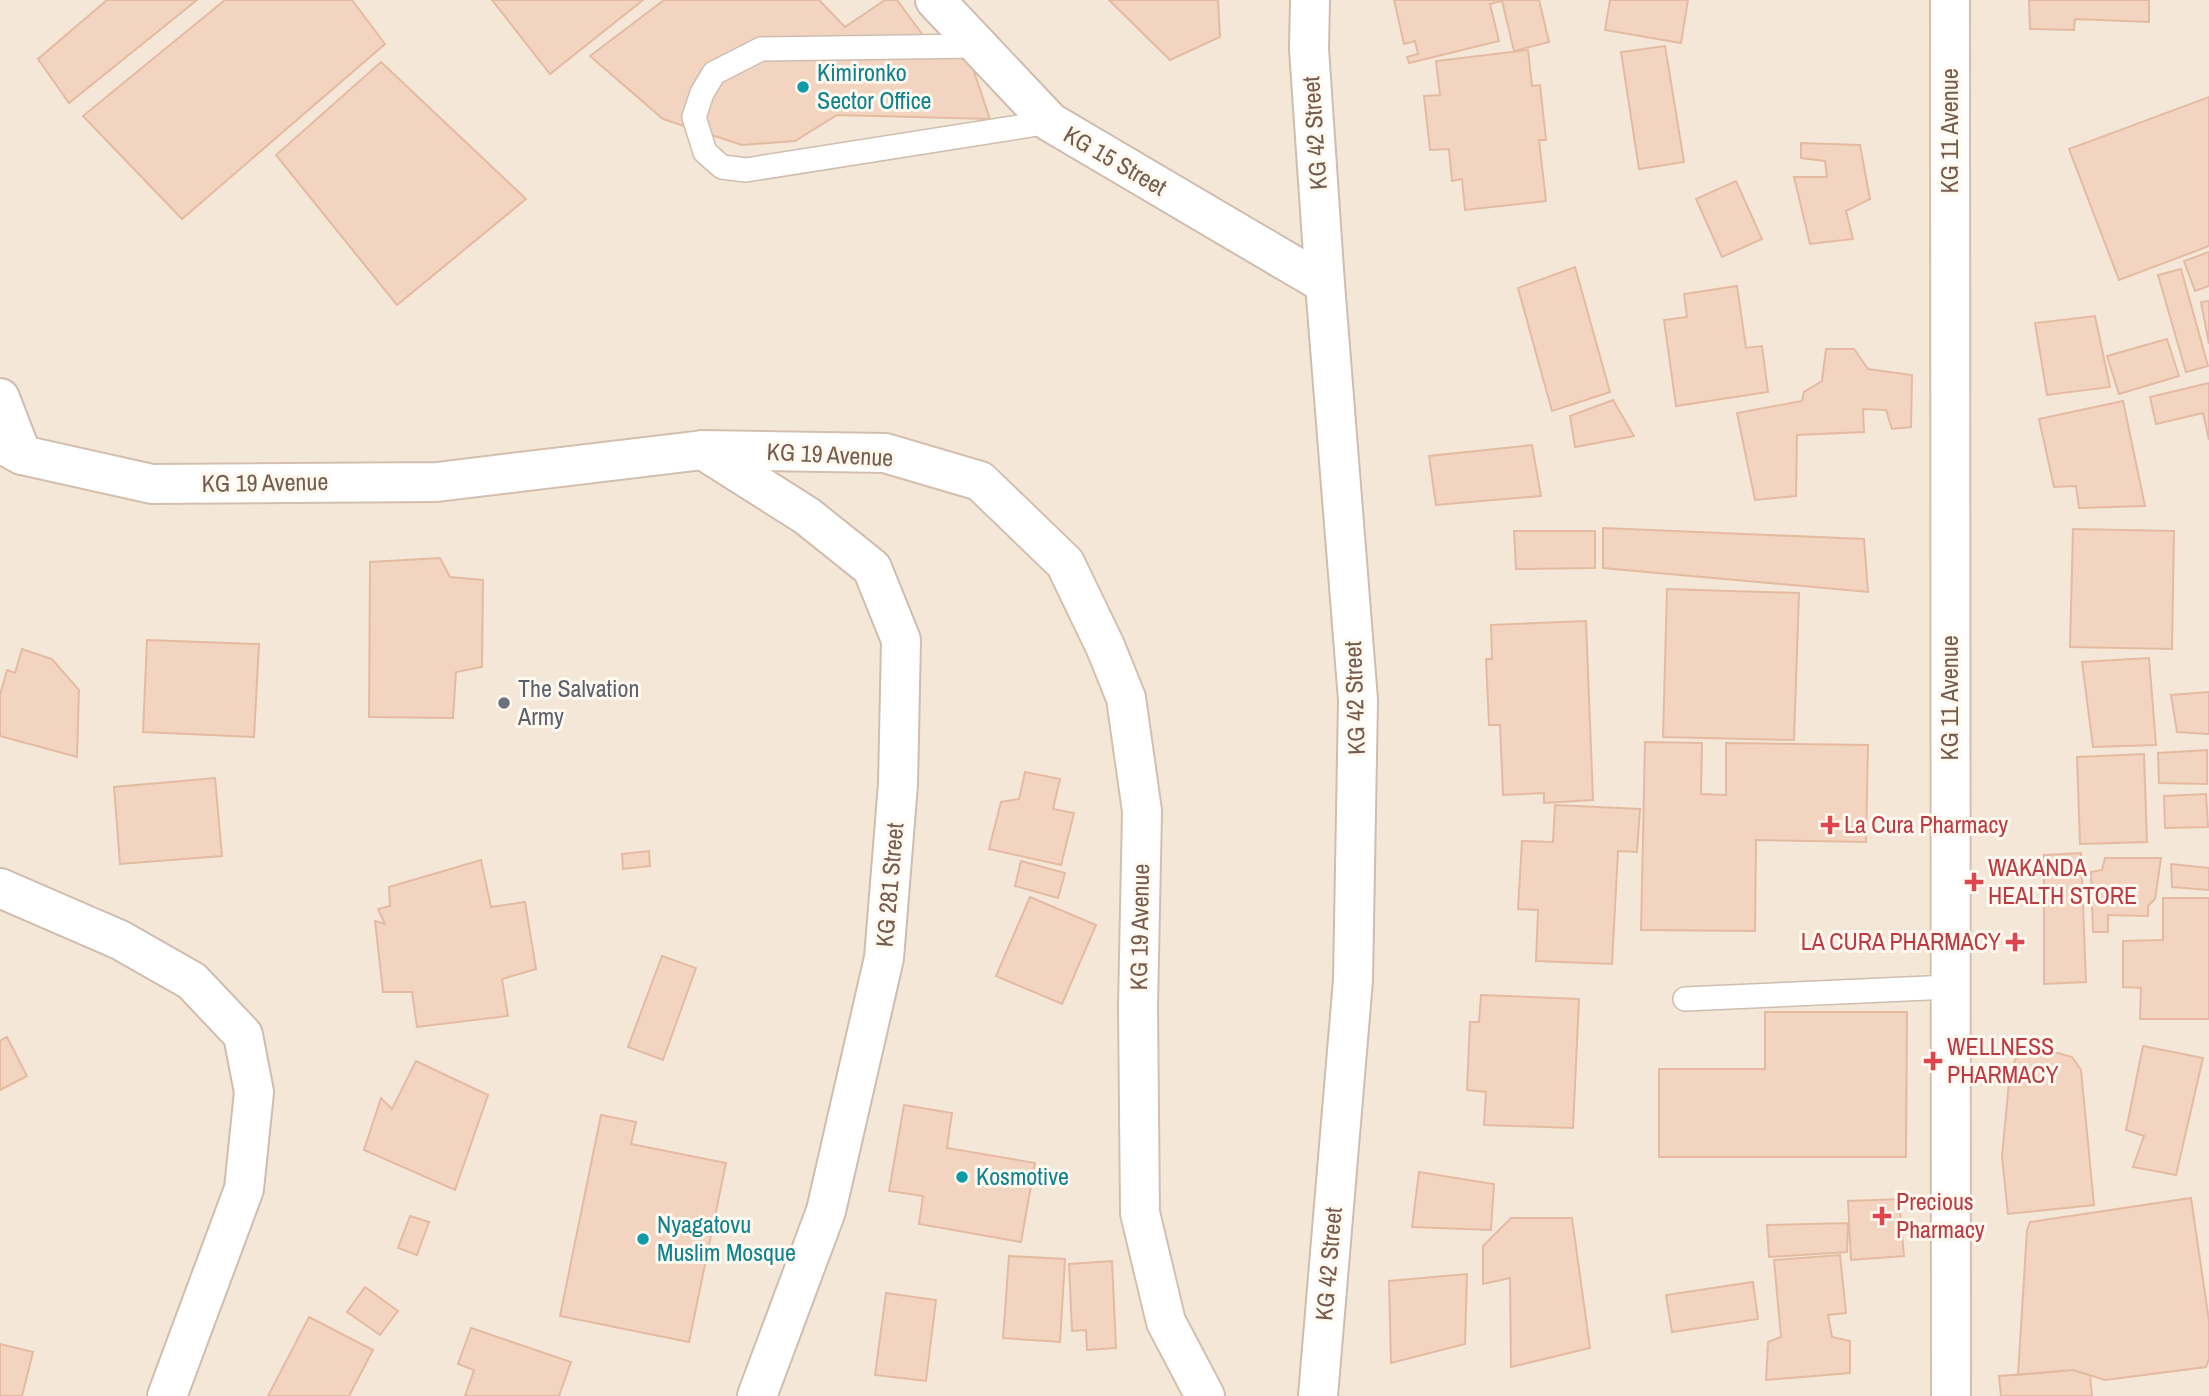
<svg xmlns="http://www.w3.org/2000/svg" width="2209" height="1396" viewBox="0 0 2209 1396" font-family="'Archivo Narrow',sans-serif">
	<rect width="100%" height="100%" fill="#fcf5e9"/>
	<path fill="#f4e7d8" d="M 0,0 L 2209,0 L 2209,1396 L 0,1396 Z"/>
	<path fill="#f2d4c1" stroke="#e4bba2" stroke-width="2" d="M 107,0 L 197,0 L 69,103 L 38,59 Z
		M 225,0 L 352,0 L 385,44 L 182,219 L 83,116 Z
		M 492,0 L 643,0 L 550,74 Z
		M 664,0 L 819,0 L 845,27 L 885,0 L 897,0 L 933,49 L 970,60 L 990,119 L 837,115 L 795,141 L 742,145 L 663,119 L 590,56 Z
		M 1109,0 L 1218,0 L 1220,37 L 1170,60 Z
		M 1394,0 L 1539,0 L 1549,42 L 1514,51 L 1502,1 L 1490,4 L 1499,41 L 1409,63 L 1407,57 L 1418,54 L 1415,41 L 1404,44 Z
		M 1610,0 L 1688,0 L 1681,43 L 1605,30 Z
		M 2029,0 L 2149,0 L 2149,22 L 2075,19 L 2074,30 L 2030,29 Z
		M 1665,46 L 1684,162 L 1639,169 L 1621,52 Z
		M 1528,50 L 1532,86 L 1540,85 L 1546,140 L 1539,140 L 1546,201 L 1465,210 L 1462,179 L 1452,181 L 1449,149 L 1430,150 L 1424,96 L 1440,95 L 1436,61 Z
		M 381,62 L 526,199 L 397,305 L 276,155 Z
		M 2209,97 L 2209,246 L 2119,280 L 2069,149 Z
		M 1801,143 L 1860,145 L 1870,199 L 1846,211 L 1853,239 L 1810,244 L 1794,177 L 1827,177 L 1825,161 L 1801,158 Z
		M 1736,181 L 1762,239 L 1722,257 L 1696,199 Z
		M 2209,252 L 2209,286 L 2195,291 L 2184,261 Z
		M 1575,267 L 1610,392 L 1552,411 L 1518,288 Z
		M 2181,269 L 2208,366 L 2186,372 L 2158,275 Z
		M 1737,286 L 1746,348 L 1762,346 L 1768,392 L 1676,406 L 1664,320 L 1687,317 L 1684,294 Z
		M 2209,301 L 2209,344 L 2201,302 Z
		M 2095,316 L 2110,387 L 2047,395 L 2035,323 Z
		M 2167,339 L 2179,376 L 2119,394 L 2107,356 Z
		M 1826,349 L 1854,349 L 1868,369 L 1912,375 L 1911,427 L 1892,429 L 1886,410 L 1863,409 L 1864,432 L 1797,435 L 1796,496 L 1755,500 L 1737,413 L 1802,401 L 1804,392 L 1822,381 Z
		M 2209,383 L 2209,440 L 2203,413 L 2156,424 L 2150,397 Z
		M 1613,400 L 1634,436 L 1575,447 L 1570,416 Z
		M 2123,401 L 2145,506 L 2079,508 L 2076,486 L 2054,487 L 2039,419 Z
		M 1532,445 L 1541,496 L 1436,505 L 1429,456 Z
		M 1603,528 L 1864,539 L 1868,592 L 1603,568 Z
		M 2073,529 L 2174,531 L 2172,649 L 2070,647 Z
		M 1514,531 L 1595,531 L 1595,568 L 1516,569 Z
		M 440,558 L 450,577 L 483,580 L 482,667 L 456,672 L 453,718 L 369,717 L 370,562 Z
		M 1667,589 L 1799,593 L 1794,740 L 1663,737 Z
		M 1586,621 L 1593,800 L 1544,803 L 1544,793 L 1503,795 L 1500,725 L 1489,725 L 1486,659 L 1492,659 L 1491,625 Z
		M 147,640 L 259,644 L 254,737 L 143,732 Z
		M 22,649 L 52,659 L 79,690 L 77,757 L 0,736 L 0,695 L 7,670 L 15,673 Z
		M 2149,658 L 2156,745 L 2093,747 L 2082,662 Z
		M 2209,692 L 2209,734 L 2177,732 L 2171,695 Z
		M 1645,742 L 1702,743 L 1701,794 L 1726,795 L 1726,743 L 1868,745 L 1866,842 L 1756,840 L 1755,931 L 1641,930 Z
		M 2207,750 L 2207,784 L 2159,783 L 2158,753 Z
		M 2144,754 L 2147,842 L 2080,844 L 2077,757 Z
		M 1025,772 L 1060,779 L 1053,809 L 1074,813 L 1061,865 L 989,849 L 1001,802 L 1019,799 Z
		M 215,778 L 222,856 L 120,864 L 114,787 Z
		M 2206,794 L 2208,827 L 2165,828 L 2164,796 Z
		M 1555,805 L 1640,809 L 1637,852 L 1618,851 L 1612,964 L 1536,961 L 1538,910 L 1518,909 L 1522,841 L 1553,842 Z
		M 649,851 L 650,866 L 623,869 L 622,854 Z
		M 2081,853 L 2086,982 L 2044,984 L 2044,855 Z
		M 2105,858 L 2161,858 L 2155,899 L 2148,906 L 2148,916 L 2108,915 L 2108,932 L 2093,932 L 2091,872 L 2102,870 Z
		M 481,860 L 491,907 L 525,902 L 536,969 L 502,979 L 508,1016 L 417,1027 L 412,992 L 383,992 L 375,921 L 385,924 L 378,909 L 390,906 L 389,887 Z
		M 1021,861 L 1065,873 L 1058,898 L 1015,886 Z
		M 2171,864 L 2209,868 L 2209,890 L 2172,887 Z
		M 1030,897 L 1096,925 L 1062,1004 L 996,976 Z
		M 2163,898 L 2209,898 L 2209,1019 L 2140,1019 L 2141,988 L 2123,987 L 2123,941 L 2163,940 Z
		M 662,956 L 696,968 L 663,1060 L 628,1047 Z
		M 1481,995 L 1579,999 L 1573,1128 L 1484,1125 L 1486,1092 L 1467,1090 L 1470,1022 L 1479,1022 Z
		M 1765,1012 L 1907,1012 L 1906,1157 L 1659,1157 L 1659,1069 L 1765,1069 Z
		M 7,1037 L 27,1076 L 0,1090 L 0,1041 Z
		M 2143,1046 L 2203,1058 L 2176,1175 L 2133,1167 L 2144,1136 L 2126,1130 Z
		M 2058,1053 L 2072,1057 L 2081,1070 L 2094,1205 L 2008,1214 L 2002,1157 L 2010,1071 L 2017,1056 Z
		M 416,1061 L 488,1095 L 455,1190 L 364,1150 L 381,1098 L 392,1109 Z
		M 904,1105 L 952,1113 L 947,1148 L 1035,1163 L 1021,1242 L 919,1224 L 923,1196 L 889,1191 Z
		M 601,1115 L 636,1122 L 631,1144 L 726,1163 L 689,1342 L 560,1316 Z
		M 1419,1172 L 1494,1184 L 1491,1230 L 1412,1227 Z
		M 2191,1198 L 2209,1321 L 2209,1359 L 2206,1367 L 2105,1380 L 2073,1370 L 2018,1375 L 2027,1230 L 2030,1222 Z
		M 1899,1199 L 1904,1256 L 1851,1260 L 1848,1201 Z
		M 410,1216 L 429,1222 L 417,1255 L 398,1248 Z
		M 1511,1218 L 1572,1218 L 1590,1348 L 1511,1367 L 1510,1278 L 1483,1284 L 1483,1246 Z
		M 1848,1223 L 1847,1252 L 1769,1257 L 1767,1225 Z
		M 1840,1255 L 1846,1313 L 1828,1315 L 1832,1337 L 1850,1341 L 1850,1373 L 1766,1380 L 1768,1342 L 1781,1337 L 1774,1260 Z
		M 1009,1256 L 1065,1259 L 1060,1342 L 1003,1338 Z
		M 1112,1261 L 1116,1348 L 1087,1350 L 1086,1330 L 1072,1331 L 1069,1264 Z
		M 1467,1274 L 1465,1344 L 1391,1363 L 1389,1281 Z
		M 1753,1282 L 1758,1319 L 1672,1332 L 1666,1295 Z
		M 365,1287 L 398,1311 L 380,1335 L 347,1312 Z
		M 886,1293 L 936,1300 L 926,1381 L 875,1375 Z
		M 309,1317 L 373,1350 L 349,1396 L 268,1396 Z
		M 471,1328 L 571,1362 L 559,1396 L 465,1396 L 474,1370 L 458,1364 Z
		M 0,1344 L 33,1352 L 22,1396 L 0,1396 Z
		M 2073,1370 L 2090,1375 L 2092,1396 L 2001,1396 L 1999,1376 Z"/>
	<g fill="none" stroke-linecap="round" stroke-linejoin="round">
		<g stroke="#cfbdaf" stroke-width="26">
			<path id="service" d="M 976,46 L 761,49 L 714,73 L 702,93 L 694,117 L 705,152 L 722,167 L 746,170 L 1050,122
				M 1685,999 L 1950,987"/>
		</g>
		<g stroke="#cfbdaf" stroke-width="42">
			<path id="minor" d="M 935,0 L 1050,122 L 1325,284
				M 1310,0 L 1309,49 L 1325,284 L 1358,700 L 1353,980 L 1318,1396
				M 0,398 L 22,455
				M 703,450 L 807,516 L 872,568 L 901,640 L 898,784 L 884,958 L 826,1211 L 757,1396
				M 0,888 L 120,940 L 192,981 L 243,1035 L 254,1092 L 244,1189 L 167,1396"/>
		</g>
		<g stroke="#d4bfaf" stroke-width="42">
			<path id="secondary" d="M 1950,0 L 1951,1396
				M 0,443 L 22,455 L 152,484 L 437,482 L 703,450 L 885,453 L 980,481 L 1065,563 L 1105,646 L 1126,698 L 1142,811 L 1138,1006 L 1140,1213 L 1166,1322 L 1205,1396"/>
		</g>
		<use href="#service" stroke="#fff" stroke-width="23"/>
		<use href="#minor" stroke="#fff" stroke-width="38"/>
		<use href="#secondary" stroke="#fff" stroke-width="38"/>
	</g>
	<g fill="#0f9aa8" stroke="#fff9f0" stroke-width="2.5">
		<circle cx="803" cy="87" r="7"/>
		<circle cx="962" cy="1177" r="7"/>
		<circle cx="643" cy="1239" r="7"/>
	</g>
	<circle fill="#6b7280" stroke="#fff9f0" stroke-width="2.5" cx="504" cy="703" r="7"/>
	<g fill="#e0444e" stroke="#fff9f0" stroke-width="2.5">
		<path d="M1826.5 814.5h7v7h7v7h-7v7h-7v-7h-7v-7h7z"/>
		<path d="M1970.5 871.5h7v7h7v7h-7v7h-7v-7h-7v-7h7z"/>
		<path d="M2011.5 931.5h7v7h7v7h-7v7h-7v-7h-7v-7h7z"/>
		<path d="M1929.5 1050.5h7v7h7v7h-7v7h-7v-7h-7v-7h7z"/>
		<path d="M1878.5 1205.5h7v7h7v7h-7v7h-7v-7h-7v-7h7z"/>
	</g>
	<g text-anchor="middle" stroke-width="6" stroke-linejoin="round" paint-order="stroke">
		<g font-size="24" fill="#0d838f" stroke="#fff9f0" text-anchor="start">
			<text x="817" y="81">Kimironko<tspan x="817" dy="28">Sector Office</tspan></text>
			<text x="976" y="1185">Kosmotive</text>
			<text x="657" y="1233">Nyagatovu<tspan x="657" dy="28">Muslim Mosque</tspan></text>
		</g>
		<g font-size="24" fill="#775c4d" stroke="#fff9f0">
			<text transform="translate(1950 131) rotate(-90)" y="8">KG 11 Avenue</text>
			<text transform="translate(1315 133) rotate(-94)" y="8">KG 42 Street</text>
			<text transform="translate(1115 161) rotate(30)" y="8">KG 15 Street</text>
			<text transform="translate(830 455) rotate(3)" y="8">KG 19 Avenue</text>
			<text transform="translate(265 483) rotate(-1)" y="8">KG 19 Avenue</text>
			<text transform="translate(1355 698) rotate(-92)" y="8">KG 42 Street</text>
			<text transform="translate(1950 698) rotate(-90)" y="8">KG 11 Avenue</text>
			<text transform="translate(890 885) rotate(-85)" y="8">KG 281 Street</text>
			<text transform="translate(1140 927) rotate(-89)" y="8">KG 19 Avenue</text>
			<text transform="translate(1329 1264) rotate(-85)" y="8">KG 42 Street</text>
		</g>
		<g font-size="24" fill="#5b616d" stroke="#fff9f0" text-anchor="start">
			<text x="518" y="697">The Salvation<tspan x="518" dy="28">Army</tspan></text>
		</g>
		<g font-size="24" fill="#be3a42" stroke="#fff9f0" text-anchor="start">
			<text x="1844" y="833">La Cura Pharmacy</text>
			<text x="1988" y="876">WAKANDA<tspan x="1988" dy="28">HEALTH STORE</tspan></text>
			<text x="2001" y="950" text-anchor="end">LA CURA PHARMACY</text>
			<text x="1947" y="1055">WELLNESS<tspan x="1947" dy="28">PHARMACY</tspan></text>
			<text x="1896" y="1210">Precious<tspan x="1896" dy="28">Pharmacy</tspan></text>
		</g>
	</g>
</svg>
